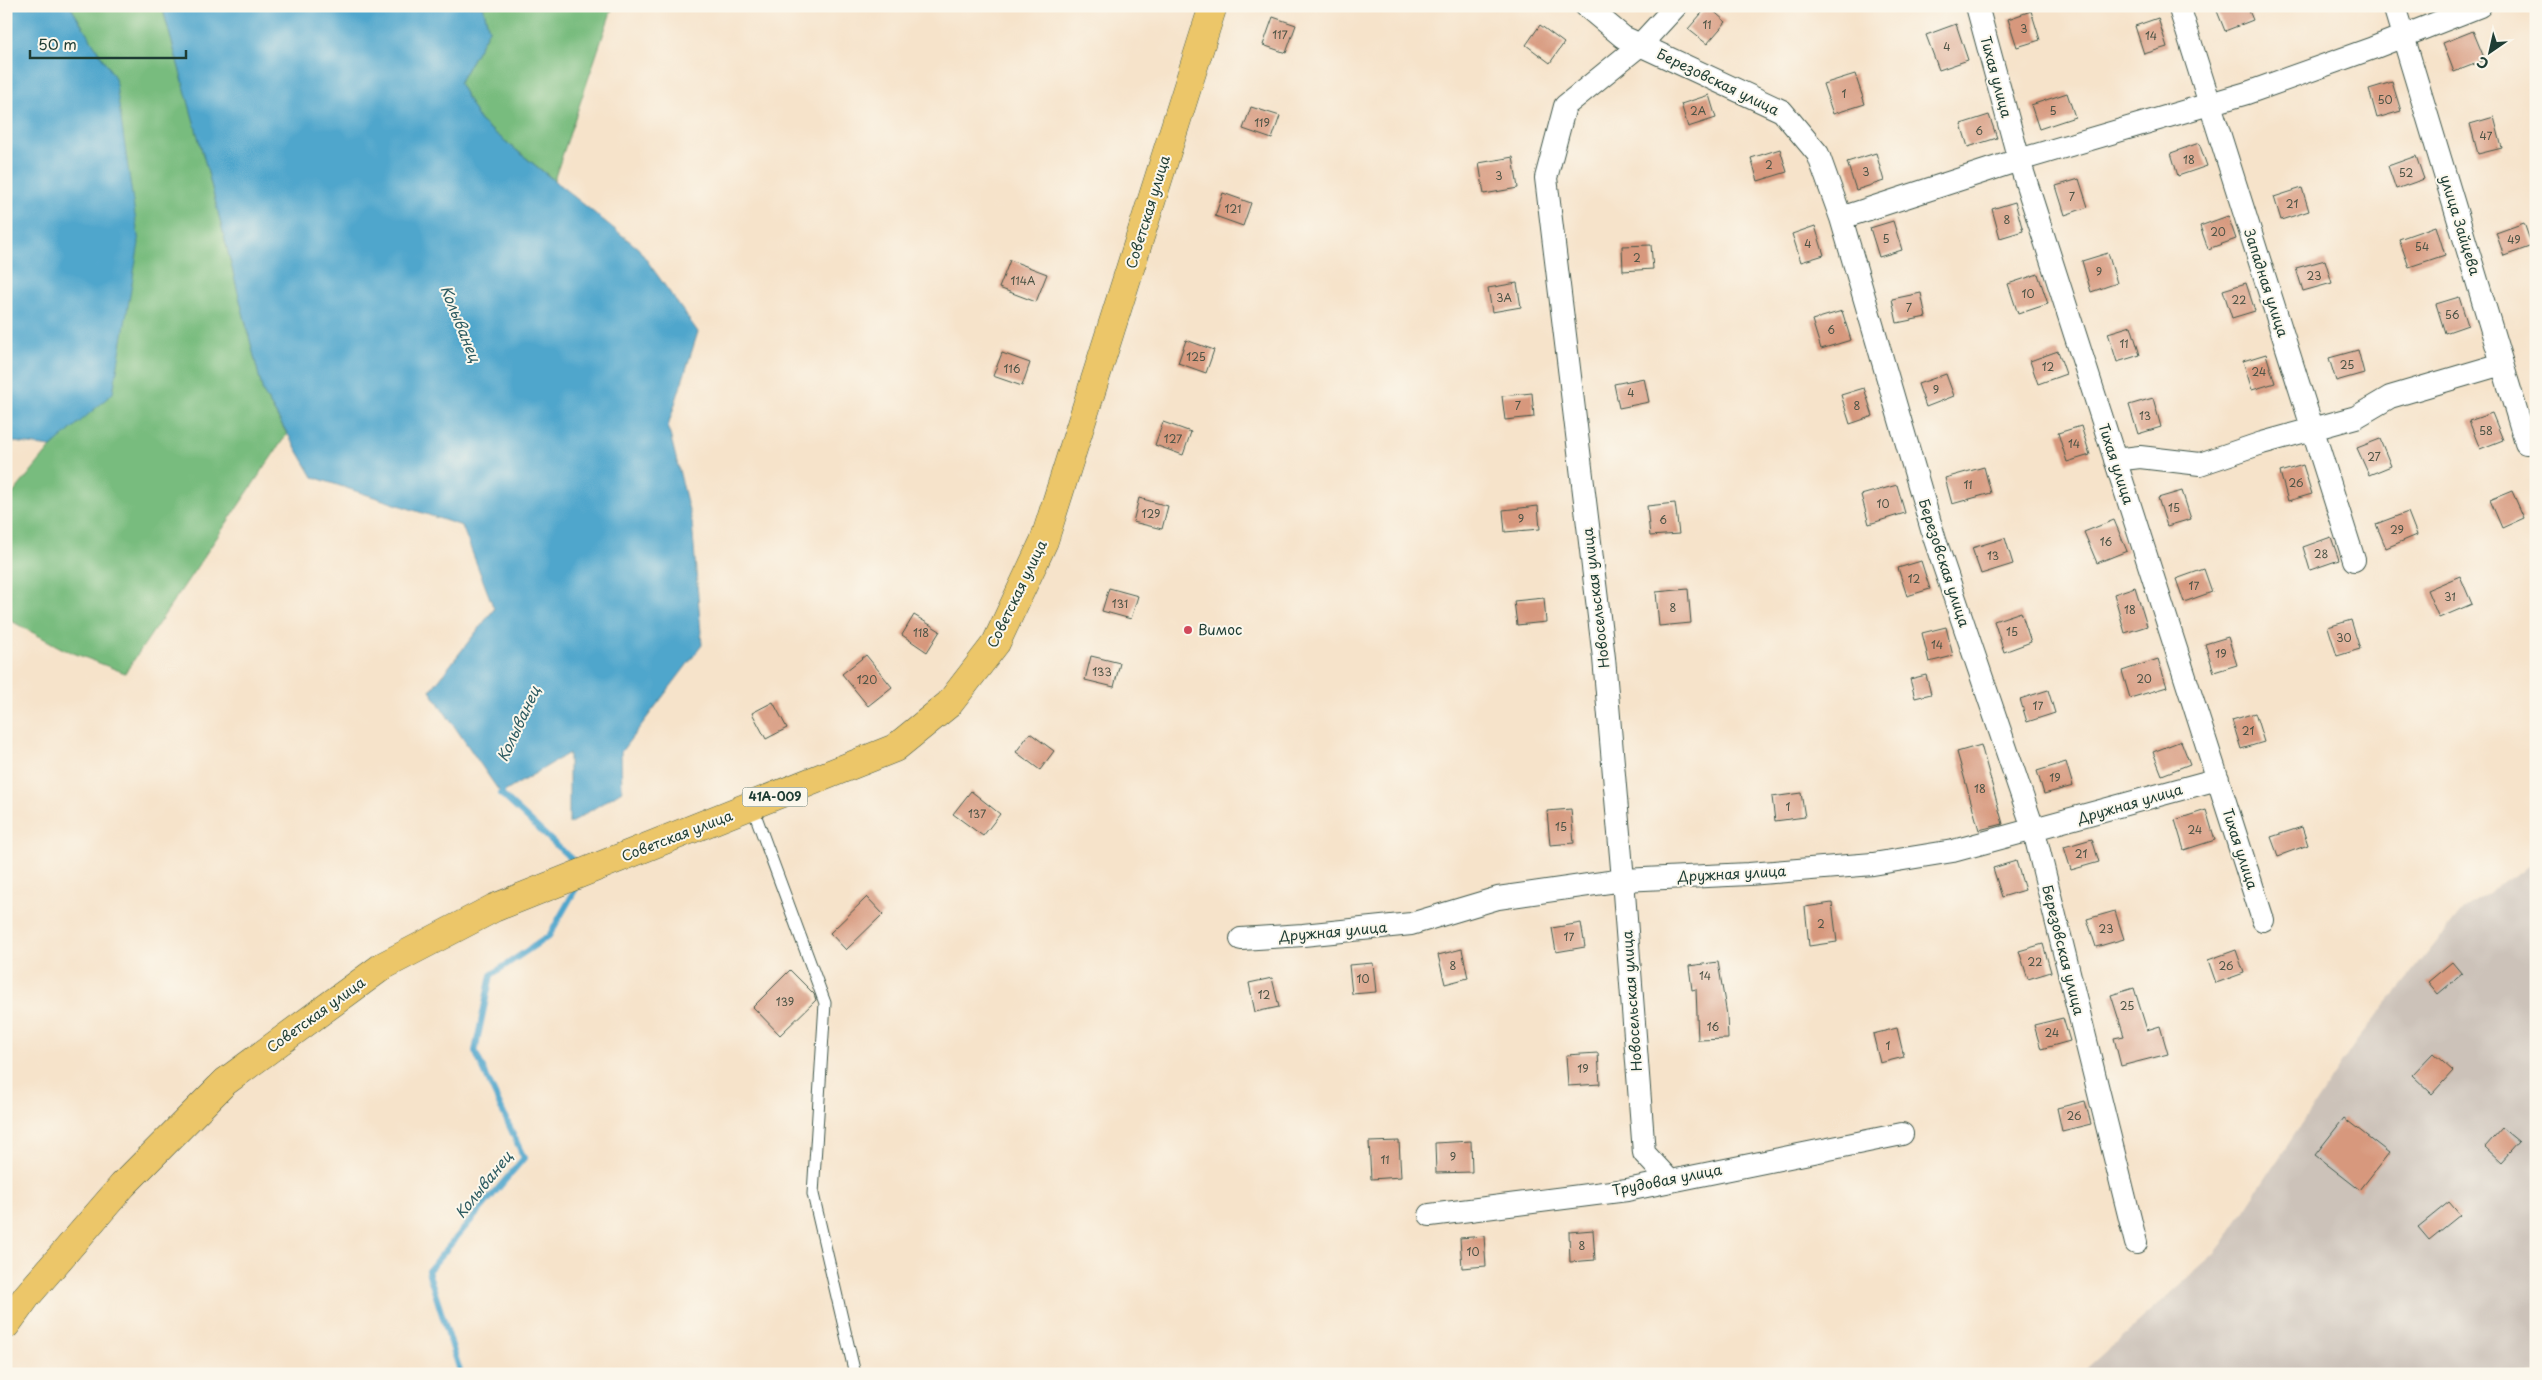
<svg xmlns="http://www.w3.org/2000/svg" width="2542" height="1380" viewBox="0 0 2542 1380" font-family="'Playpen Sans',sans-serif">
	<rect width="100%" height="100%" fill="#fbf7ec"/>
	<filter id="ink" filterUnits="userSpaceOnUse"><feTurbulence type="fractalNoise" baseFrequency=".02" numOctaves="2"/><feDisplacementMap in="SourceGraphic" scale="10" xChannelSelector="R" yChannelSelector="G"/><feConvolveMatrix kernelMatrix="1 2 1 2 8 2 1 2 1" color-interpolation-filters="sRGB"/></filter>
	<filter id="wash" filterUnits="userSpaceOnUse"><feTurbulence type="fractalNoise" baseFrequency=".0096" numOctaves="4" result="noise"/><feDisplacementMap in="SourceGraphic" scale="20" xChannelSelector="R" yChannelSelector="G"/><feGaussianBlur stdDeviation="1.12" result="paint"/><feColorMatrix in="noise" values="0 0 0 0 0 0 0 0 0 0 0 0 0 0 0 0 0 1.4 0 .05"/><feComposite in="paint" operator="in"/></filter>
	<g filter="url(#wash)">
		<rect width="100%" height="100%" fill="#f6e3ca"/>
		<path fill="#ccc2b9" d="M 2536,861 L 2536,1374 L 2080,1374 L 2216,1253 L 2356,1042 L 2464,908 Z"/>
		<path fill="#78bc7e" stroke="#4c7c59" d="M 70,6 L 162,6 L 210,180 L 263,392 L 287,434 L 125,673 L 63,649 L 6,618 L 6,502 L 51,447 L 113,392 L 115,78 Z
			M 483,6 L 613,6 L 554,180 L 480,121 L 459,83 L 489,30 Z"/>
		<path fill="#50a6cc" stroke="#387280" d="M 6,6 L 70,6 L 115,78 L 139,243 L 113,393 L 51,447 L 6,441 Z
			M 162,6 L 483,6 L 489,30 L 459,83 L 480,121 L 638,248 L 698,332 L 668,426 L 692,522 L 702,645 L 621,752 L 622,791 L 569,824 L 569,753 L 501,794 L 430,691 L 494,609 L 462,526 L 313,477 L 263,392 L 210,180 Z"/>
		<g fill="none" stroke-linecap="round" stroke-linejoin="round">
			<path stroke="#50a6cc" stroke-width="6" d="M 504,787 L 501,794 L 580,867
				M 461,1374 L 428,1271 L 524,1158 L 475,1051 L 491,975 L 549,936 L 578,885"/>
		</g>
		<g id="blocks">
			<path fill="#d7987d" d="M 1708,6 L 1726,22 L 1707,44 L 1688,29 Z
				M 2215,6 L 2247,6 L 2253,20 L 2225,31 Z
				M 2031,11 L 2040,40 L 2017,47 L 2008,19 Z
				M 1273,17 L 1296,25 L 1286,53 L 1263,45 Z
				M 2158,18 L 2167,47 L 2144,54 L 2135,26 Z
				M 1956,24 L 1968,60 L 1939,70 L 1926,35 Z
				M 1540,25 L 1564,43 L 1550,63 L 1526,45 Z
				M 2473,31 L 2485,60 L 2454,72 L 2443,43 Z
				M 1855,74 L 1865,104 L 1833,114 L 1823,84 Z
				M 2392,82 L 2401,111 L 2377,118 L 2369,89 Z
				M 2067,93 L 2075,117 L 2039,129 L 2031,105 Z
				M 1709,95 L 1716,118 L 1688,127 L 1681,104 Z
				M 1251,107 L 1280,116 L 1272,139 L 1243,129 Z
				M 1989,115 L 1997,138 L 1968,147 L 1961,124 Z
				M 2494,117 L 2502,148 L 2478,154 L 2470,124 Z
				M 2199,143 L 2207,166 L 2178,176 L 2171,153 Z
				M 1780,149 L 1787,172 L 1758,181 L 1751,158 Z
				M 1876,153 L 1884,181 L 1856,190 L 1847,162 Z
				M 2416,156 L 2424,179 L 2396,189 L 2388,166 Z
				M 1513,157 L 1518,188 L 1484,194 L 1479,163 Z
				M 2079,179 L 2088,207 L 2065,215 L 2056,186 Z
				M 2302,188 L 2309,211 L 2281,220 L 2274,197 Z
				M 1223,193 L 1251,203 L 1243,226 L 1215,216 Z
				M 2015,202 L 2023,231 L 2000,238 L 1992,209 Z
				M 2228,216 L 2236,239 L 2208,249 L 2200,226 Z
				M 1893,221 L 1902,250 L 1879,257 L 1870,228 Z
				M 2524,223 L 2532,246 L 2504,256 L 2496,233 Z
				M 1815,226 L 1824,255 L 1801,262 L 1792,234 Z
				M 2436,226 L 2445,255 L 2409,267 L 2399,239 Z
				M 1651,245 L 1653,269 L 1623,271 L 1622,246 Z
				M 2108,253 L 2117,283 L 2091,292 L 2082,261 Z
				M 1010,260 L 1047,274 L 1036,302 L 999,288 Z
				M 2325,260 L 2332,283 L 2303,291 L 2296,268 Z
				M 2038,274 L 2048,304 L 2018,314 L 2008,284 Z
				M 1517,283 L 1521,307 L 1492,312 L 1488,288 Z
				M 2246,283 L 2255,311 L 2232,318 L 2223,290 Z
				M 1921,293 L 1926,317 L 1897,323 L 1892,299 Z
				M 2459,297 L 2468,325 L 2445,333 L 2436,304 Z
				M 1842,311 L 1851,340 L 1821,349 L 1812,320 Z
				M 2131,326 L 2140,355 L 2117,362 L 2108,333 Z
				M 1186,340 L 1214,350 L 1206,373 L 1178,363 Z
				M 2358,350 L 2364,373 L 2336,381 L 2329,358 Z
				M 2058,351 L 2066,374 L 2038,384 L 2030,361 Z
				M 1002,353 L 1030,363 L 1022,386 L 993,376 Z
				M 2266,354 L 2275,383 L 2252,390 L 2243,361 Z
				M 1946,374 L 1954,396 L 1926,407 L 1918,384 Z
				M 1644,378 L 1649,402 L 1619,408 L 1614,384 Z
				M 1864,388 L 1873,416 L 1850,424 L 1841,395 Z
				M 1532,393 L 1534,417 L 1505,420 L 1502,396 Z
				M 2153,398 L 2161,427 L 2138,434 L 2129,405 Z
				M 2492,413 L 2503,440 L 2480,449 L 2469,421 Z
				M 1163,422 L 1191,432 L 1183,455 L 1155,445 Z
				M 2081,426 L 2090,455 L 2067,462 L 2058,433 Z
				M 2380,439 L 2391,466 L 2369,475 L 2357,448 Z
				M 2303,465 L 2312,494 L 2288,501 L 2280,472 Z
				M 1984,467 L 1991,493 L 1952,504 L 1945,478 Z
				M 1897,485 L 1905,513 L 1869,524 L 1861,495 Z
				M 2182,491 L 2191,519 L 2167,526 L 2158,498 Z
				M 2512,491 L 2524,518 L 2502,528 L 2490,500 Z
				M 1139,498 L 1168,506 L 1162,529 L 1133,522 Z
				M 1675,503 L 1679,534 L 1650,536 L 1647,506 Z
				M 1538,506 L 1540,529 L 1505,532 L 1503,510 Z
				M 2408,512 L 2417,535 L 2386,548 L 2376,524 Z
				M 2114,520 L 2127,551 L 2097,563 L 2084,532 Z
				M 2331,537 L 2339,560 L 2310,570 L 2303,547 Z
				M 2005,538 L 2013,564 L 1981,574 L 1972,548 Z
				M 1921,561 L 1930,589 L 1907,596 L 1898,568 Z
				M 2204,569 L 2212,592 L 2184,602 L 2176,579 Z
				M 2460,576 L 2472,604 L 2439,618 L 2427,590 Z
				M 2135,587 L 2147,626 L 2125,633 L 2114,594 Z
				M 1109,588 L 1138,596 L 1131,619 L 1102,611 Z
				M 1688,589 L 1691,623 L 1659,626 L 1656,592 Z
				M 1544,598 L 1546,622 L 1517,625 L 1514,601 Z
				M 2021,612 L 2031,642 L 2004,652 L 1994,621 Z
				M 914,615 L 940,631 L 927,652 L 902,635 Z
				M 2351,620 L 2360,649 L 2337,656 L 2328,627 Z
				M 1946,627 L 1953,656 L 1929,662 L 1922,633 Z
				M 2228,637 L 2237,665 L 2214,672 L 2205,644 Z
				M 866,655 L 892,687 L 868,706 L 842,674 Z
				M 1091,656 L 1120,663 L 1114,687 L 1085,680 Z
				M 2158,659 L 2167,687 L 2130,698 L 2122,671 Z
				M 1926,675 L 1931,694 L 1915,698 L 1910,679 Z
				M 2048,690 L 2055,713 L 2027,722 L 2020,699 Z
				M 773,702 L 787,728 L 766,739 L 752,713 Z
				M 2255,713 L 2264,742 L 2241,749 L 2232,720 Z
				M 1030,733 L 1054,751 L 1040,770 L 1016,752 Z
				M 2181,741 L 2190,764 L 2162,775 L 2153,752 Z
				M 1981,745 L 2003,824 L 1979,830 L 1957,752 Z
				M 2066,762 L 2073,786 L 2044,794 L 2037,771 Z
				M 971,791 L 1000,814 L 983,836 L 953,814 Z
				M 1801,793 L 1805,817 L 1775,821 L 1772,797 Z
				M 1571,809 L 1574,843 L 1550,845 L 1547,811 Z
				M 2206,810 L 2215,840 L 2184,850 L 2175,820 Z
				M 2302,827 L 2308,845 L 2278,856 L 2271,837 Z
				M 2092,839 L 2099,862 L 2071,870 L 2064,847 Z
				M 2016,861 L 2025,890 L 2002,897 L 1993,868 Z
				M 867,897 L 883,914 L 846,950 L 830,933 Z
				M 1832,903 L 1837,942 L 1809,946 L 1805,907 Z
				M 2115,911 L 2124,939 L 2096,947 L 2087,919 Z
				M 1581,923 L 1585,947 L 1556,952 L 1552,928 Z
				M 2043,944 L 2051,972 L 2028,979 L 2019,951 Z
				M 1462,949 L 1468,978 L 1445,984 L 1438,955 Z
				M 2236,950 L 2244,973 L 2216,983 L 2208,960 Z
				M 1718,962 L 1727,1015 L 1728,1039 L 1698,1040 L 1696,989 L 1692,990 L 1689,966 Z
				M 2452,962 L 2462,974 L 2438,994 L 2428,982 Z
				M 1373,963 L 1376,992 L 1352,994 L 1349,965 Z
				M 790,970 L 814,994 L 816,1000 L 780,1035 L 753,1007 Z
				M 1272,978 L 1279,1007 L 1255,1012 L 1249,983 Z
				M 2134,988 L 2147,1030 L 2160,1026 L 2168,1054 L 2121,1066 L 2114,1038 L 2124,1036 L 2111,995 Z
				M 2063,1018 L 2070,1041 L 2041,1049 L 2034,1025 Z
				M 1897,1028 L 1904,1057 L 1880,1063 L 1873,1034 Z
				M 1598,1053 L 1600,1084 L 1568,1086 L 1566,1055 Z
				M 2433,1053 L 2453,1071 L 2432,1094 L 2412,1075 Z
				M 2085,1101 L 2091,1124 L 2062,1131 L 2057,1108 Z
				M 2344,1118 L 2389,1153 L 2360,1190 L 2315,1155 Z
				M 2502,1128 L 2519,1142 L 2501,1162 L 2485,1147 Z
				M 1399,1141 L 1401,1177 L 1371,1179 L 1369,1142 Z
				M 1471,1141 L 1472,1172 L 1436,1173 L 1435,1143 Z
				M 2449,1202 L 2460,1215 L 2429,1240 L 2418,1227 Z
				M 1593,1230 L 1595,1260 L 1570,1262 L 1569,1232 Z
				M 1484,1236 L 1486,1266 L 1462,1268 L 1460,1238 Z"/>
		</g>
	</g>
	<g filter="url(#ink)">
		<use href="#blocks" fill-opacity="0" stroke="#3f564a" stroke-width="1"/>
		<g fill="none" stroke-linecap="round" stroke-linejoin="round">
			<g stroke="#3f564a" stroke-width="13">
				<path id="service" d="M 752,806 L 825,1003 L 813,1194 L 855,1374"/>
			</g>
			<g stroke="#3f564a" stroke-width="24">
				<path id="minor" d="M 1586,6 L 1623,37 L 1782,111 L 1818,154 L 1841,218 L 1935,540 L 2034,831 L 2136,1243
					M 1977,6 L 2019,160 L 2263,920
					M 2179,6 L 2354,560
					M 2394,6 L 2526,443
					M 1841,218 L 2019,160 L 2247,93 L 2373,48 L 2480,6
					M 2115,460 L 2140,457 L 2200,464 L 2262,443 L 2356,417 L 2390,397 L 2502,364
					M 1241,939 L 1303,935 L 1411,924 L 1498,898 L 1623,880 L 1749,874 L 1873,864 L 1953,851 L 2218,779
					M 1669,1180 L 1644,1153 L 1623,880 L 1604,658 L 1546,178 L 1565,106 L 1640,45 L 1676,6
					M 1430,1215 L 1627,1190 L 1902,1134"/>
			</g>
			<g stroke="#3f564a" stroke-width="29">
				<path id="primary" d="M 6,1325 L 27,1296 L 123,1185 L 225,1082 L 383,966 L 494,908 L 895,748 L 949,704 L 996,643 L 1044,541 L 1213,6"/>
			</g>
			<use href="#service" stroke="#fff" stroke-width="11"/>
			<use href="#minor" stroke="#fff" stroke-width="22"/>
			<use href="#primary" stroke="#ecc669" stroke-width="28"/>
		</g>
	</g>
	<circle fill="#d1495b" stroke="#fbf7ec" stroke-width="2" cx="1188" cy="630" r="5"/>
	<g text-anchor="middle" stroke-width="4" stroke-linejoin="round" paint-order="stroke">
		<g font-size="11" fill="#4d5446">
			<text x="1707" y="29">11</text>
			<text x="2024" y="33">3</text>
			<text x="1280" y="39">117</text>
			<text x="2151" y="40">14</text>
			<text x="1947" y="51">4</text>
			<text x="1844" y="98">1</text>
			<text x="2385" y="104">50</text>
			<text x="1698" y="115">2А</text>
			<text x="2053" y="115">5</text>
			<text x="1262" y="127">119</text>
			<text x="1979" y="135">6</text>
			<text x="2486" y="140">47</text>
			<text x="2189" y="164">18</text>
			<text x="1769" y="169">2</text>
			<text x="1866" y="176">3</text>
			<text x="2406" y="177">52</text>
			<text x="1499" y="180">3</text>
			<text x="2072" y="201">7</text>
			<text x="2292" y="208">21</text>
			<text x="1233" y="213">121</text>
			<text x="2007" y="224">8</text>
			<text x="2218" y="236">20</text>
			<text x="1886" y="243">5</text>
			<text x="2514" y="244">49</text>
			<text x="1808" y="248">4</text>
			<text x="2422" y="251">54</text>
			<text x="1637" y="262">2</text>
			<text x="2099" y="276">9</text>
			<text x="2314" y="280">23</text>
			<text x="1023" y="285">114А</text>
			<text x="2028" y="298">10</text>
			<text x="1504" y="302">3А</text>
			<text x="2239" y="304">22</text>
			<text x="1909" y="312">7</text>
			<text x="2452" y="319">56</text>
			<text x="1831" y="334">6</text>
			<text x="2124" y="348">11</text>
			<text x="1196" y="361">125</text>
			<text x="2347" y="369">25</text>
			<text x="2048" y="371">12</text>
			<text x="1012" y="373">116</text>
			<text x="2259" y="376">24</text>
			<text x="1936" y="394">9</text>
			<text x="1631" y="397">4</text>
			<text x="1518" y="410">7</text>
			<text x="1857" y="410">8</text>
			<text x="2145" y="420">13</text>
			<text x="2486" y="435">58</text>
			<text x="1173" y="443">127</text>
			<text x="2074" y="448">14</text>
			<text x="2374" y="461">27</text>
			<text x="2296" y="487">26</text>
			<text x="1968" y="489">11</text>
			<text x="1883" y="508">10</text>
			<text x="2174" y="512">15</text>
			<text x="1151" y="518">129</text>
			<text x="1521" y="523">9</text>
			<text x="1663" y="524">6</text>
			<text x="2397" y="534">29</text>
			<text x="2106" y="546">16</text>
			<text x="2321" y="558">28</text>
			<text x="1993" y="560">13</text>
			<text x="1914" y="583">12</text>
			<text x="2194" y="590">17</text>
			<text x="2450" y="601">31</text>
			<text x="1120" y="608">131</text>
			<text x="1673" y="612">8</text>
			<text x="2130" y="614">18</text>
			<text x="2012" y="636">15</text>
			<text x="921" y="637">118</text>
			<text x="2344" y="642">30</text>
			<text x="1937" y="649">14</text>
			<text x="2221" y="658">19</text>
			<text x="1102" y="676">133</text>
			<text x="2144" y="683">20</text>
			<text x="867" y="684">120</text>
			<text x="2038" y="710">17</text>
			<text x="2248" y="735">21</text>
			<text x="2055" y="782">19</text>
			<text x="1980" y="793">18</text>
			<text x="1788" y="811">1</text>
			<text x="977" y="818">137</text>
			<text x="1561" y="831">15</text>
			<text x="2195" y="834">24</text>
			<text x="2081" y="858">21</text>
			<text x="1821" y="928">2</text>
			<text x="2106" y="933">23</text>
			<text x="1569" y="941">17</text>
			<text x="2035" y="966">22</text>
			<text x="1453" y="970">8</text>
			<text x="2226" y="970">26</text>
			<text x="1705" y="980">14</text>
			<text x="1363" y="983">10</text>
			<text x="1264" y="999">12</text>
			<text x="785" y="1006">139</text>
			<text x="2127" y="1010">25</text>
			<text x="1713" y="1031">16</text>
			<text x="2052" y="1037">24</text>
			<text x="1888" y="1050">1</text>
			<text x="1583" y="1073">19</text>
			<text x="2074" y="1120">26</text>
			<text x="1453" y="1161">9</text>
			<text x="1385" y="1164">11</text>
			<text x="1582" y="1250">8</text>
			<text x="1473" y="1256">10</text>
		</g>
		<rect fill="#fbf7ec" stroke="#61756b" stroke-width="1" x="742.5" y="787.5" width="65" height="19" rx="4"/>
		<g font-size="12" font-weight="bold" fill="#1f3d34">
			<text x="775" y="801">41А-009</text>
		</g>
		<g font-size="14" fill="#1f3d34" stroke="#fbf7ec">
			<text transform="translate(1996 77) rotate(75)" y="5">Тихая улица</text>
			<text transform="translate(1718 82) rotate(26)" y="5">Березовская улица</text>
			<text transform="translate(1148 212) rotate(-73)" y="5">Советская улица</text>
			<text transform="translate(2460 225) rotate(73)" y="5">улица Зайцева</text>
			<text transform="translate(2266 283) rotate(72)" y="5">Западная улица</text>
			<text transform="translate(2116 464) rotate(72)" y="5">Тихая улица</text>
			<text transform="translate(1944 563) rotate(72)" y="5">Березовская улица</text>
			<text transform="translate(1017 594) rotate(-64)" y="5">Советская улица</text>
			<text transform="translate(1596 598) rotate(-97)" y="5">Новосельская улица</text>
			<text transform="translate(2130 804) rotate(-16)" y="5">Дружная улица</text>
			<text transform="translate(677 836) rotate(-21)" y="5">Советская улица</text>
			<text transform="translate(2240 849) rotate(72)" y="5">Тихая улица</text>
			<text transform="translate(1732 874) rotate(-3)" y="5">Дружная улица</text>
			<text transform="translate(1333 932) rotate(-5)" y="5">Дружная улица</text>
			<text transform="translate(2063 950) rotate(76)" y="5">Березовская улица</text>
			<text transform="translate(1632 1001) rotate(-94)" y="5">Новосельская улица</text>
			<text transform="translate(316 1015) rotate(-36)" y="5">Советская улица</text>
			<text transform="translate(1667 1180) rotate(-11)" y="5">Трудовая улица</text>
		</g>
		<g font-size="14" fill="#1f3d34" stroke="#fbf7ec" text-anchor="start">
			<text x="1198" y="635">Вимос</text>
		</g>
		<g font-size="15" font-style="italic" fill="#2e5c62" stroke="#fbf7ec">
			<text transform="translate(460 324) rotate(68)" y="5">Колыванец</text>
			<text transform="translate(519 724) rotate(-65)" y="5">Колыванец</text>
			<text transform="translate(484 1185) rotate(-51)" y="5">Колыванец</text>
		</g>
	</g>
	<rect width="2542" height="1380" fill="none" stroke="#fbf7ec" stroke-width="25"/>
	<g transform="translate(2490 52) rotate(214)" stroke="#fbf7ec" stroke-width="4" paint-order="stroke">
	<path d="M0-4L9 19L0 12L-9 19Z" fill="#1f3d34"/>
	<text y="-8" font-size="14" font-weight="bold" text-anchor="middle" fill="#1f3d34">С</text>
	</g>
	<path d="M30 50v8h156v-8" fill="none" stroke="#1f3d34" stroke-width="2.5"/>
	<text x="38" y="50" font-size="15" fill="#1f3d34" stroke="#fbf7ec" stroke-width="4" paint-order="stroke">50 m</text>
</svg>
